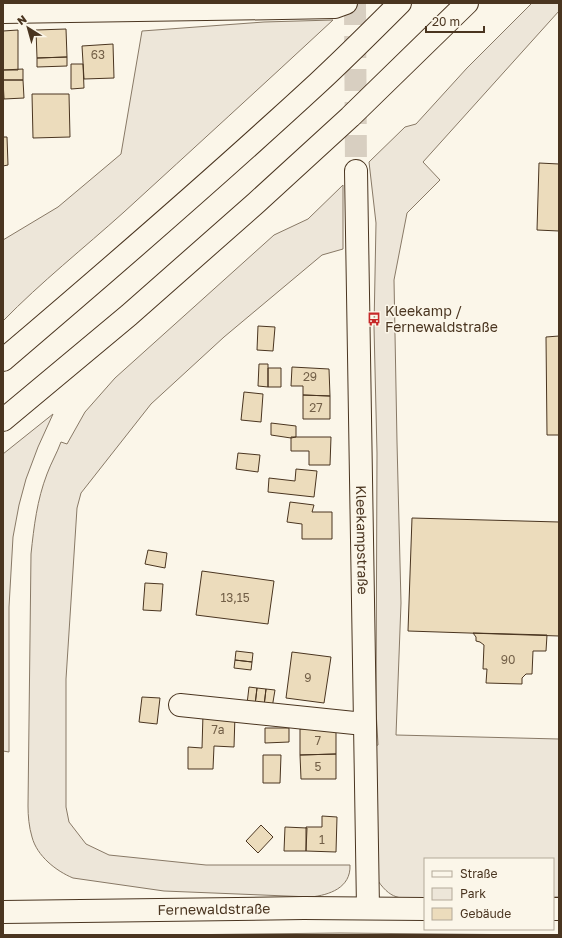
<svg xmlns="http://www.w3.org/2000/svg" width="562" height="938" viewBox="0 0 562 938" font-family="'Golos Text',sans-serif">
	<rect width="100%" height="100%" fill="#fbf6e9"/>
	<path fill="#ede6d9" stroke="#887966" d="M 532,3 L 559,3 L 559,11 L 423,162 L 440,180 L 407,213 L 394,280 L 397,442 L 401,603 L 396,735 L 559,739 L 559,897 L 553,897 L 553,859 L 425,859 L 425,898 C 402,898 393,902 378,881 L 375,746 L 378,745 L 376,710 L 377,453 L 374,327 L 376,223 L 369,162 L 405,127 L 416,124 L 467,68 Z
		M 333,20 C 264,84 194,148 124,212 C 84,248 41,282 3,321 L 3,240 L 58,207 L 121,154 L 142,31 L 264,22 Z
		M 343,185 L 343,249 L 322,255 L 224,337 L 151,404 L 81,493 L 77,508 L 66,679 L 66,807 L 69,822 L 86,844 L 109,855 L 206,865 L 350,865 C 351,888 329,895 311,897 L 164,891 L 73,878 C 56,871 37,856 32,837 C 29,827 28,816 28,806 L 31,554 C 34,526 37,500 47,474 C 51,463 57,453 61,442 L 67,444 L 85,412 L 115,378 L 274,235 L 308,219 Z
		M 53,414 L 38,447 L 26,479 L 19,505 L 13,537 L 9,607 L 9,752 L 3,751 L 3,454 Z
		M 340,933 L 542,935 L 168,935 Z"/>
	<path fill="#ecdcbc" stroke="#4a3520" d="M 66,29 L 67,57 L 37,58 L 36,30 Z
		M 18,30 L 18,70 L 3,70 L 3,31 Z
		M 113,44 L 114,78 L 84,79 L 82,46 Z
		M 67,57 L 67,66 L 37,67 L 37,58 Z
		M 71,64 L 83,64 L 84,88 L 71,89 Z
		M 23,69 L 23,80 L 3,80 L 3,82 L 3,70 Z
		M 3,80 L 23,80 L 24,98 L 4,99 Z
		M 32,94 L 69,94 L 70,137 L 33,138 Z
		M 3,137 L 7,137 L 8,165 L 3,166 Z
		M 539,163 L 559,164 L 559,231 L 537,230 Z
		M 258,326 L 275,327 L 273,351 L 257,350 Z
		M 559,336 L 559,435 L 547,435 L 546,337 Z
		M 259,364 L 268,364 L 268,387 L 258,386 Z
		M 292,367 L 329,369 L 330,396 L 303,395 L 303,386 L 291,386 Z
		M 268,368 L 281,368 L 281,387 L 268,387 Z
		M 244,392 L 263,394 L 261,422 L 241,420 Z
		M 303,395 L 330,396 L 330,419 L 303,419 Z
		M 271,423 L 296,426 L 296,437 L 291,438 L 271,435 Z
		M 291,437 L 331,437 L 330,465 L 309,465 L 309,451 L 291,451 Z
		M 238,453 L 260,455 L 258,472 L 236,469 Z
		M 296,469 L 317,471 L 314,497 L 268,492 L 269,478 L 295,481 Z
		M 290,502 L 314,505 L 312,512 L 332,512 L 332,539 L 302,539 L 302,524 L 287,522 Z
		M 412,518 L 559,522 L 559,636 L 408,631 Z
		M 148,550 L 167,553 L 165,568 L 145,564 Z
		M 202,571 L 274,581 L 268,624 L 196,615 Z
		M 145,583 L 163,584 L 161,611 L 143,610 Z
		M 473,633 L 547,635 L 546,651 L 533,651 L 532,674 L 526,674 L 522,678 L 522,684 L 486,683 L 487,669 L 483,669 L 484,645 L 480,642 L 476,641 L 476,637 Z
		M 236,651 L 253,653 L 252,662 L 235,660 Z
		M 292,652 L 331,657 L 324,703 L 286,698 Z
		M 235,660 L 252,662 L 251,670 L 234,668 Z
		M 249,687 L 257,688 L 255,705 L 247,704 Z
		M 257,688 L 266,689 L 264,706 L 255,705 Z
		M 266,689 L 275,690 L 272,708 L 264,706 Z
		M 142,697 L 160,698 L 157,724 L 139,722 Z
		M 203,714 L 235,715 L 234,747 L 214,746 L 213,769 L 188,769 L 188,747 L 202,748 Z
		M 265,728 L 289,728 L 289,742 L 265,743 Z
		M 336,728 L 336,754 L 300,755 L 300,729 Z
		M 336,754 L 336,779 L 301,779 L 300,755 Z
		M 263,755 L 281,755 L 280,783 L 263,783 Z
		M 322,816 L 337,817 L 336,852 L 306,851 L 306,827 L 322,827 Z
		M 261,825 L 273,837 L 258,853 L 246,841 Z
		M 285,827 L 307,828 L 306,851 L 284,851 Z"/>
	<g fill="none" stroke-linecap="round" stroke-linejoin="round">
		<path stroke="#d8cfc1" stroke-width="22" stroke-dasharray="22 11" stroke-linecap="butt" d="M 355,3 L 356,171"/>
		<g stroke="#4a3520" stroke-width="24">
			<g id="minor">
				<path d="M 3,12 L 282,8 L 335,7 L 346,3"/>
				<path id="s1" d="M 356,171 L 368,908"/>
				<path d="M 180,705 L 364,724"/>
			</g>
		</g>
		<g stroke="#4a3520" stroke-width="24">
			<g id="major">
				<path d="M 553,909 L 559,909"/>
				<path id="s2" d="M 3,912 L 304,908 L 425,909"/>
			</g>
		</g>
		<g stroke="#4a3520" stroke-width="24">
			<path id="highway" d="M 3,360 C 110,269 215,178 318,83 C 346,57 373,30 400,3
				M 3,420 L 129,315 L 256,203 L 350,117 L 467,3"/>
		</g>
		<use href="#minor" stroke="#fbf6e9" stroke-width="22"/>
		<use href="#major" stroke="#fbf6e9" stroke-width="22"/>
		<use href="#highway" stroke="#fbf6e9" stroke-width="22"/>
	</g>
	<defs>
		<g id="bus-bare" transform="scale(1.08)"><path d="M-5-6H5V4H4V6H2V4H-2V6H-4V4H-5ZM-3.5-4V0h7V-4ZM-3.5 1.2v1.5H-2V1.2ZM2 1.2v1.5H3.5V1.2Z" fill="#c62828" stroke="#fbf6e9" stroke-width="2.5" paint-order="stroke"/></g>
	</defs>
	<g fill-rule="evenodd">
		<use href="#bus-bare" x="374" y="319"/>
	</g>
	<g text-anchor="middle" stroke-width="3" stroke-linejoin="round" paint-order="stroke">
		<g font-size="12" fill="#725f47">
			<text x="98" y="59">63</text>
			<text x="310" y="381">29</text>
			<text x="316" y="412">27</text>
			<text x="235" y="602">13,15</text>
			<text x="508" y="664">90</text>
			<text x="308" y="682">9</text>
			<text x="218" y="734">7a</text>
			<text x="318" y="745">7</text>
			<text x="318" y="771">5</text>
			<text x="322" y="844">1</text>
		</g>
		<g font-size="14" fill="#4a3520" stroke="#fbf6e9" text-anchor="start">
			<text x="385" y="316">Kleekamp /<tspan x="385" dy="16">Fernewaldstraße</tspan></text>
		</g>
		<g font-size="14" fill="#4a3520" stroke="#fbf6e9">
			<text dy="5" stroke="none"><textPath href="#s1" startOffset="369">Kleekampstraße</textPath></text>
			<text dy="5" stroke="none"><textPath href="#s2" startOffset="211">Fernewaldstraße</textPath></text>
		</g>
	</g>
	<rect width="562" height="938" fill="none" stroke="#4a3520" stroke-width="8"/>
	<rect x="424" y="858" width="130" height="72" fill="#fbf6e9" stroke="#b4a999"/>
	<rect x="432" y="871" width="20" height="6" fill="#fbf6e9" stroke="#b4a999"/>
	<text x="460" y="878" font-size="12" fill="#4a3520">Straße</text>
	<rect x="432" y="888" width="20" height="12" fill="#ede6d9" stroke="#b4a999"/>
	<text x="460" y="898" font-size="12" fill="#4a3520">Park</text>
	<rect x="432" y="908" width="20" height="12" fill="#ecdcbc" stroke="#b4a999"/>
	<text x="460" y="918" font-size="12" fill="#4a3520">Gebäude</text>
	<g transform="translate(28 28) rotate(323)" stroke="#fbf6e9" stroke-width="3" paint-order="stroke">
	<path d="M0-3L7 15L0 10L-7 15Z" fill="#4a3520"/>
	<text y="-6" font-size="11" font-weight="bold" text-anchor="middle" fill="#4a3520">N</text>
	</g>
	<path d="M426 26v6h58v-6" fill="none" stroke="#4a3520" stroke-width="2"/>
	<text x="432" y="26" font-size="12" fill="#4a3520" stroke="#fbf6e9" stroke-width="3" paint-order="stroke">20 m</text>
</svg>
